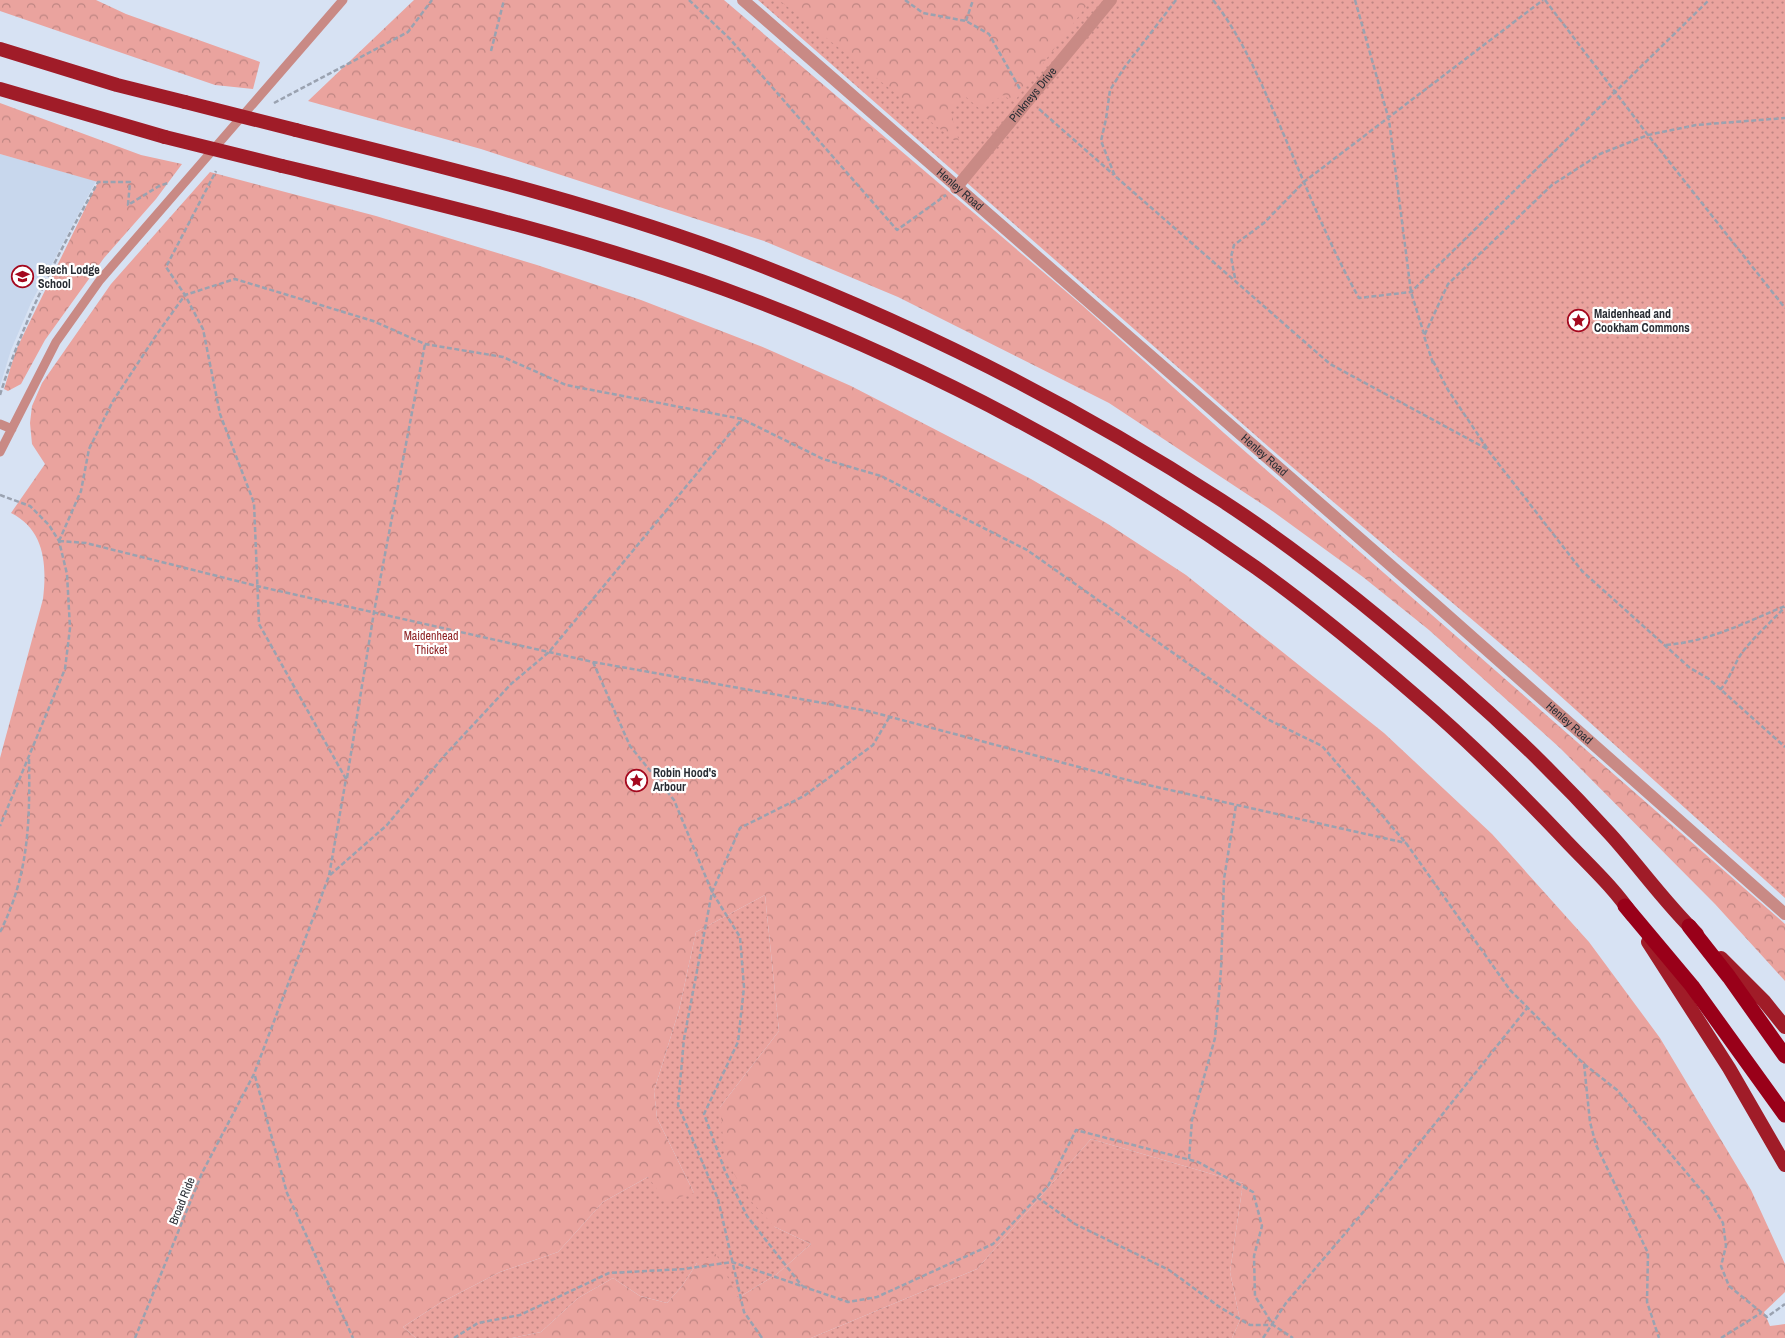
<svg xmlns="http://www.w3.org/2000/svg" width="1785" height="1338" font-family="'Archivo Narrow',sans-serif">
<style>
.built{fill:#c8d7ed}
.grass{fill:url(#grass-dots)}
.forest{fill:url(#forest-crowns)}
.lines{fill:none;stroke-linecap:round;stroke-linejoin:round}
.path{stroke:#9aa2b0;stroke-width:2.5;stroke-dasharray:5 2.5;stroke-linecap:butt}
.service{stroke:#c98a85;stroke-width:9}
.tertiary{stroke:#c98a85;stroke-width:12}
.trunk{stroke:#a01c28;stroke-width:14}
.motorway{stroke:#990019;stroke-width:15}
.trunk-bridge{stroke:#a01c28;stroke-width:14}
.labels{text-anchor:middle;stroke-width:4.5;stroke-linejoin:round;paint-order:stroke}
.street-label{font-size:12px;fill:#292d34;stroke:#fff}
.poi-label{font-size:12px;font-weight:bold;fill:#292d34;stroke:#fff;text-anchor:start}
.park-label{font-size:12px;fill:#8f2225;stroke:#fff}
</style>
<defs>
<pattern id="grass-dots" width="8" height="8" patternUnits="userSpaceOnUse" patternTransform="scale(1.25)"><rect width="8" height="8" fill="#eaa39e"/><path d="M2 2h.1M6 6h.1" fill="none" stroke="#be8582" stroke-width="1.8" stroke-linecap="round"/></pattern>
<pattern id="forest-crowns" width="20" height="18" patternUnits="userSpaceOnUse" patternTransform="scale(1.25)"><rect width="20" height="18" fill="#eaa39e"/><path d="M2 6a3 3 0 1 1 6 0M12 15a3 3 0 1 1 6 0" fill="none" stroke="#be8582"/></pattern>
</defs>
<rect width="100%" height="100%" fill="#d7e2f3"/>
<!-- built -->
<path class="built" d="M 0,154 L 96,181 L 31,303 L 11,350 L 0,386 Z"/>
<!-- grass -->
<path class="grass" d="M 758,0 L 1785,0 L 1785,898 L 1527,666 L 1278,455 Z
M 765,895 L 779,1031 L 720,1107 L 775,1227 L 811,1244 L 777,1274 L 738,1298 L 697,1263 L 682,1286 L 667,1303 L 640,1296 L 613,1278 L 578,1298 L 541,1332 L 512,1338 L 416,1338 L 403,1327 L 440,1303 L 500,1272 L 558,1252 L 603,1202 L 648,1177 L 694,1193 L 657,1118 L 654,1091 L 679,1010 L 696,932 Z
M 1091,1139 L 1243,1183 L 1230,1272 L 1240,1320 L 1232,1338 L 811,1338 L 977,1269 Z"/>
<!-- forest -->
<path class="forest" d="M 0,0 L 96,0 L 126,14 L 260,62 L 253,89 L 215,85 L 0,11 Z
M 414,0 L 724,0 L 1083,306 L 1224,433 L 1785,924 L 1785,981 L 1715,904 L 1560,748 L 1429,630 L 1363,577 L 1271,510 L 1109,403 L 898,297 L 764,241 L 481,149 L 308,101 Z
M 779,0 L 1091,0 L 1014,102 L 1003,95 L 981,110 L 965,96 L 951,112 L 960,145 Z
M 0,103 L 141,155 L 182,164 L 156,199 L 104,258 L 45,340 L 21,384 L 8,391 L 4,389 L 16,350 L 98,182 L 0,154 Z
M 210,172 L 376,216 L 537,265 L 641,300 L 765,348 L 851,386 L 1031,479 L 1108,524 L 1186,575 L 1384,733 L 1492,834 L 1589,942 L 1660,1038 L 1751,1190 L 1785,1264 L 1785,1292 L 1764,1312 L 1770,1326 L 1785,1324 L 1785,1338 L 1232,1338 L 1240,1320 L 1230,1272 L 1243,1183 L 1091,1139 L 977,1269 L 811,1338 L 512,1338 L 541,1332 L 578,1298 L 613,1278 L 640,1296 L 667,1303 L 682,1286 L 697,1263 L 716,1254 L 738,1298 L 777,1274 L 811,1244 L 775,1227 L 750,1200 L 725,1159 L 720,1107 L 779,1031 L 765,895 L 696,932 L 679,1010 L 654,1091 L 657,1118 L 694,1193 L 666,1201 L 648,1177 L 603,1202 L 558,1252 L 500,1272 L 440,1303 L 403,1327 L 416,1338 L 0,1338 L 0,758 L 43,599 C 47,565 45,530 11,513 L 45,464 L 32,444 L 30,423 L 32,406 L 42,383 L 111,284 Z"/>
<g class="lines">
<!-- path -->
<path class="path" d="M 689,0 L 730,39 L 897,230 L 946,195
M 905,0 L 923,13 L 966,21 L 989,34 L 1020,89
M 1176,0 L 1124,68 L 1110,90 L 1106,119 L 1101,141 L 1115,176 L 1330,364 L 1487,449 L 1582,571 L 1690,668 L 1709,679 L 1785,747
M 1213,0 C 1238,32 1254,67 1270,103 C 1299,168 1324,236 1359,298 L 1411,292 L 1709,0
M 1355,0 L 1389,120 L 1411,292 L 1424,334
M 1545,0 L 1648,135 L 1785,308
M 966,21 L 973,0
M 491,51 L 504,0
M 274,103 L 408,32 L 432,0
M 1039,109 L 1114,175
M 1235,278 L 1231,257 L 1234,245 L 1264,223 L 1305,181 L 1543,0
M 1433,361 L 1448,390 L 1487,448
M 1433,363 L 1424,336 L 1448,284 L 1552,185 L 1600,154 L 1648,135 L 1696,125 L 1785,118
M 0,395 C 23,320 60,250 98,182 L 130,182 L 128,205 L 159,186 L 168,183
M 0,495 L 30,506 L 49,525 L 59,541 L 67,574 L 70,628 L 65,669 L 0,826
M 59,541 L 81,491 L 89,449 L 113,401 L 157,334 L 185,295 L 235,279 L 373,321 L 425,344 L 503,357 L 566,385 L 742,419 L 823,459 L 881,476 L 1027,550 L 1267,719 L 1322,746 L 1406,843 L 1510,990 L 1584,1064 L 1617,1090 L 1707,1197 L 1723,1223 L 1726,1246 L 1721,1266 L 1729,1286 L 1767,1317 L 1785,1304
M 59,541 L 86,543 L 257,586 L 593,662 L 868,711 L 1139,783 L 1406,843
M 1666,645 C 1707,642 1747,622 1785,606
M 593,662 L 630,746 L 674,800 L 712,892 L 740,937 L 744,987 L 738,1042 L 704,1114 L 725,1171 L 747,1216 L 802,1286
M 1720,690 C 1731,677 1734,663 1744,650 C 1756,635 1772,621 1785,607
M 347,778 L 374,612 L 425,344
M 330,875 L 387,825 L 444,756 L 511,684 L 549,652 L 742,419
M 0,932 C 29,875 30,821 29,759
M 1584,1064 L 1590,1122 L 1596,1145 L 1648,1253 L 1647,1302 L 1659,1338
M 255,1076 L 287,1193 L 353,1338
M 1189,1159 L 1192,1120 L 1215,1038 L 1221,970 L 1224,879 L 1236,805
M 1037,1197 L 1075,1224 L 1169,1270 L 1221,1308 L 1250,1325 L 1273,1325
M 135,1338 L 202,1173 L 254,1074 L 329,876 L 346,779 L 259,624 L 254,503 L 220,414 L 203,329 L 185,295 L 166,267 L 216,171
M 454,1338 L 478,1323 L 520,1315 L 609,1273 L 684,1269 L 732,1262 L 848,1302 L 877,1297 L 993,1244 L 1048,1186 L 1076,1130 L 1198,1162 L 1253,1192 L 1262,1226 L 1254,1256 L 1255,1296 L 1273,1325 L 1293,1338
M 762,1338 L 744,1312 L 718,1199 L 678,1105 L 684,1039 L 712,892 L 740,828 L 804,796 L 873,745 L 890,716
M 1263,1338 L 1286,1303 L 1382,1190 L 1528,1007
M 1721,1338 L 1761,1313"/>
<!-- service -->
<path class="service" d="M 0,424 L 12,429
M 0,452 L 56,342 L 100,280 L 343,0"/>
<!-- tertiary -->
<g class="tertiary">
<path id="s1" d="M 743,0 L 1436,605 L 1785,914"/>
<path id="s2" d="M 956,188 L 1111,0"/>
</g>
<!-- trunk -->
<path class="trunk" d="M 0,49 L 117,85 L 185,102
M 0,89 L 165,137
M 296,130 C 448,168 602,205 749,261 C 913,324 1073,404 1221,500 C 1304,554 1382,618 1456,683 C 1510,730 1562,781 1610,834 C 1639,866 1665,903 1697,934
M 282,166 C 431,202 580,237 724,289 C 912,358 1092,452 1255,567 C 1311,607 1364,651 1416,696 C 1470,742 1520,792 1569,844 C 1590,866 1615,889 1632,915
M 1648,942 L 1729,1068 L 1785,1165
M 1721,958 L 1764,1001 L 1785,1027"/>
<!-- motorway -->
<path class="motorway" d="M 1625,906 L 1692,986 L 1785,1115
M 1689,926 L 1729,977 L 1785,1056"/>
<!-- trunk-bridge -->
<path class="trunk-bridge" d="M 185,102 L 296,130
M 165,137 L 282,166"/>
</g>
<!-- icons -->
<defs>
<symbol id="school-ring" viewBox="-11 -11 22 22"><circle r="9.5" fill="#fff" stroke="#a4081e" stroke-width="1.5"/><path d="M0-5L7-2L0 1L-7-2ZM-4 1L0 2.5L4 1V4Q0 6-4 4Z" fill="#a4081e"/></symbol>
<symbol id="sight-ring" viewBox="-11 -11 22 22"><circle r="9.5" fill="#fff" stroke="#a4081e" stroke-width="1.5"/><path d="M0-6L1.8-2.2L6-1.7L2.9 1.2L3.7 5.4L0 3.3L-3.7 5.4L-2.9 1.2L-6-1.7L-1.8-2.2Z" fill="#a4081e"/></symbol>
</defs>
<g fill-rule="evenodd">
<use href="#school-ring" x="10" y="264" width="25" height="25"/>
<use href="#sight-ring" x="1566" y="308" width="25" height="25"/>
<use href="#sight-ring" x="624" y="768" width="25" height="25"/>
</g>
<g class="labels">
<!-- street labels -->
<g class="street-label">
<text dy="4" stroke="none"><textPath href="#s2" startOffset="121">Pinkneys Drive</textPath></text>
<text dy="4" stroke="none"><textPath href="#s1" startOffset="288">Henley Road</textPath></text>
<text dy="4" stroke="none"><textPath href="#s1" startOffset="692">Henley Road</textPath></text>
<text dy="4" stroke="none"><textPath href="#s1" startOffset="1098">Henley Road</textPath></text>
<text transform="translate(182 1201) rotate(-68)" y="4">Broad Ride</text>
</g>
<!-- poi labels -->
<g class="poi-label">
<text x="38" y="274">Beech Lodge<tspan x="38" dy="14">School</tspan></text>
<text x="1594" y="318">Maidenhead and<tspan x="1594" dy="14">Cookham Commons</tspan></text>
<text x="653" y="777">Robin Hood's<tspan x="653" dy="14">Arbour</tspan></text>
</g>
<!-- park labels -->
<g class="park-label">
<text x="431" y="640">Maidenhead<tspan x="431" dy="14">Thicket</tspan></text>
</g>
</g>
</svg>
